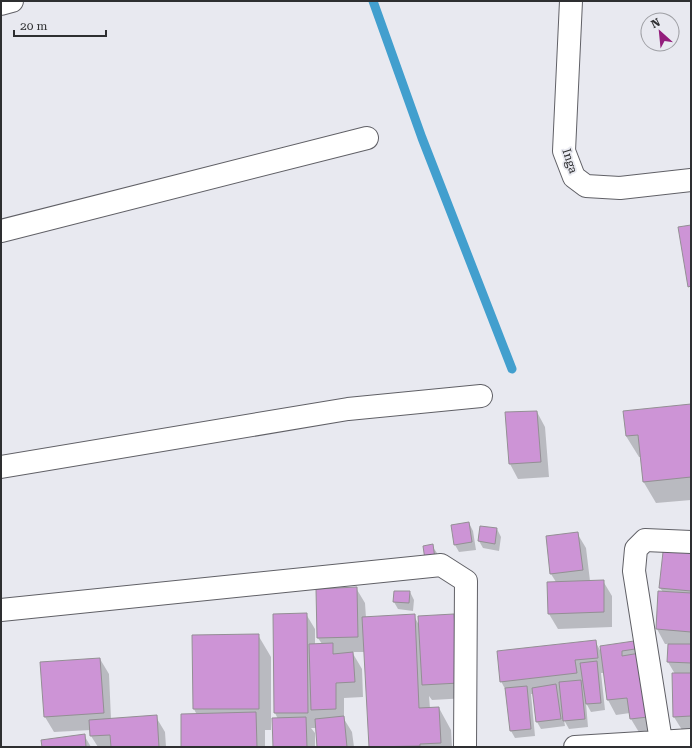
<svg xmlns="http://www.w3.org/2000/svg" width="692" height="748" font-family="'Roboto Serif',serif">
<style>
.shadow{fill:#0003}
.lines{fill:none;stroke-linecap:round;stroke-linejoin:round}
.stream{stroke:#429fce;stroke-width:9}
.building{fill:#cd94d6;stroke:#938f94}
.minor-casing{stroke:#606066;stroke-width:24}
.minor{stroke:#fff;stroke-width:22}
.labels{text-anchor:middle;stroke-width:3.5;stroke-linejoin:round;paint-order:stroke}
.street-label{font-size:12px;fill:#2e2f31;stroke:#e8e9f0}
</style>
<rect width="100%" height="100%" fill="#e8e9f0"/>
<!-- shadow -->
<path class="shadow" d="M 691,405 L 691,500 L 656,503 L 643,481 L 641,457 L 639,457 L 626,436 Z
M 537,412 L 545,427 L 549,477 L 518,479 L 510,464 Z
M 469,523 L 473,531 L 476,550 L 459,552 L 455,545 Z
M 497,529 L 501,537 L 499,551 L 483,548 L 479,541 Z
M 577,533 L 586,548 L 590,581 L 603,581 L 612,596 L 612,627 L 558,629 L 549,614 L 556,582 L 551,574 Z
M 432,546 L 437,553 L 439,566 L 424,547 Z
M 691,547 L 691,738 L 687,738 L 674,717 L 675,674 L 668,662 L 669,644 L 665,644 L 657,629 L 663,592 L 660,588 Z
M 356,588 L 365,603 L 366,618 L 414,616 L 419,625 L 454,615 L 463,630 L 467,698 L 432,700 L 429,696 L 430,709 L 439,708 L 451,730 L 452,747 L 370,747 L 365,652 L 352,652 L 362,669 L 363,697 L 344,698 L 344,719 L 352,732 L 354,747 L 318,747 L 316,728 L 311,728 L 315,733 L 315,747 L 274,747 L 278,719 L 275,713 L 306,614 L 315,629 L 315,645 L 322,644 L 318,638 Z
M 410,592 L 414,600 L 413,611 L 398,609 L 394,602 Z
M 258,635 L 271,657 L 271,730 L 265,730 L 265,747 L 182,747 L 197,715 L 194,709 Z
M 595,641 L 601,652 L 633,642 L 642,657 L 656,732 L 640,734 L 631,719 L 630,713 L 616,715 L 608,700 L 604,673 L 601,673 L 605,710 L 591,712 L 586,703 L 588,727 L 569,729 L 564,720 L 565,726 L 541,729 L 537,722 L 534,694 L 531,694 L 535,736 L 515,738 L 511,731 L 506,691 L 501,681 Z
M 100,659 L 109,674 L 111,719 L 156,717 L 165,732 L 166,747 L 98,747 L 91,736 L 91,730 L 54,732 L 45,717 L 41,663 Z
M 84,735 L 91,747 L 43,747 Z"/>
<g class="lines">
<!-- stream -->
<path class="stream" d="M 373,1 L 422,138 L 512,369"/>
</g>
<!-- building -->
<path class="building" d="M 691,225 L 691,286 L 688,287 L 678,227 Z
M 691,404 L 691,477 L 643,482 L 638,435 L 626,436 L 623,411 Z
M 537,411 L 541,462 L 509,464 L 505,412 Z
M 469,522 L 472,542 L 454,545 L 451,525 Z
M 480,526 L 497,528 L 495,544 L 478,541 Z
M 578,532 L 583,570 L 550,574 L 546,536 Z
M 664,543 L 691,546 L 691,591 L 659,588 Z
M 433,544 L 435,559 L 425,560 L 423,546 Z
M 604,580 L 604,612 L 548,614 L 547,582 Z
M 357,587 L 358,637 L 317,638 L 316,589 Z
M 394,591 L 410,591 L 409,603 L 393,602 Z
M 658,591 L 691,593 L 691,632 L 656,629 Z
M 307,613 L 308,713 L 274,713 L 273,614 Z
M 415,614 L 419,708 L 439,707 L 441,743 L 420,744 L 420,746 L 369,747 L 362,617 Z
M 454,614 L 459,683 L 422,685 L 418,616 Z
M 259,634 L 259,709 L 193,709 L 192,635 Z
M 596,640 L 598,658 L 575,660 L 577,673 L 500,682 L 497,651 Z
M 634,641 L 635,649 L 622,651 L 622,656 L 640,653 L 648,717 L 630,719 L 627,698 L 607,700 L 600,646 Z
M 333,643 L 333,654 L 353,652 L 355,682 L 336,683 L 336,709 L 311,710 L 309,644 Z
M 668,644 L 691,644 L 691,663 L 667,662 Z
M 100,658 L 104,713 L 44,717 L 40,662 Z
M 597,661 L 601,703 L 586,704 L 580,663 Z
M 672,673 L 691,673 L 691,716 L 673,717 Z
M 581,680 L 585,719 L 563,721 L 559,682 Z
M 556,684 L 561,719 L 536,722 L 532,688 Z
M 527,686 L 531,729 L 510,731 L 505,688 Z
M 256,712 L 257,747 L 181,747 L 181,714 Z
M 157,715 L 159,747 L 111,747 L 110,735 L 90,736 L 89,720 Z
M 344,716 L 347,747 L 317,747 L 315,719 Z
M 306,717 L 307,747 L 273,747 L 272,718 Z
M 85,734 L 86,747 L 42,747 L 41,740 Z"/>
<g class="lines">
<defs>
<path id="minor" d="M 571,1 L 564,151 L 574,177 L 586,186 L 620,188 L 691,180
M 1,4 L 12,1
M 1,231 L 367,138
M 1,467 L 348,409 L 481,396
M 1,610 L 441,565 L 466,581 L 465,747
M 661,741 L 634,571 L 636,549 L 645,540 L 691,542
M 575,747 L 691,740"/>
</defs>
<!-- minor casing -->
<use href="#minor" class="minor-casing"/>
<!-- minor -->
<use href="#minor" class="minor"/>
</g>
<g class="labels">
<!-- street labels -->
<g class="street-label">
<text transform="translate(570 161) rotate(72)" y="4">Inga</text>
</g>
</g>
<!-- border -->
<rect width="692" height="748" fill="none" stroke="#2e2f31" stroke-width="4"/>
<!-- north arrow -->
<g transform="translate(660 32) rotate(333)"><circle r="19" fill="#e8e9f0" stroke="#9e9fa4"/>
<path d="M0-3L7 15L0 10L-7 15Z" fill="#931e7c"/>
<text y="-6" font-size="11" font-weight="bold" text-anchor="middle" fill="#2e2f31">N</text>
</g>
<!-- scale -->
<path d="M14 30v6h92v-6" fill="none" stroke="#2e2f31" stroke-width="2"/>
<text x="20" y="30" font-size="12" fill="#2e2f31" stroke="#e8e9f0" stroke-width="3" paint-order="stroke">20 m</text>
</svg>
